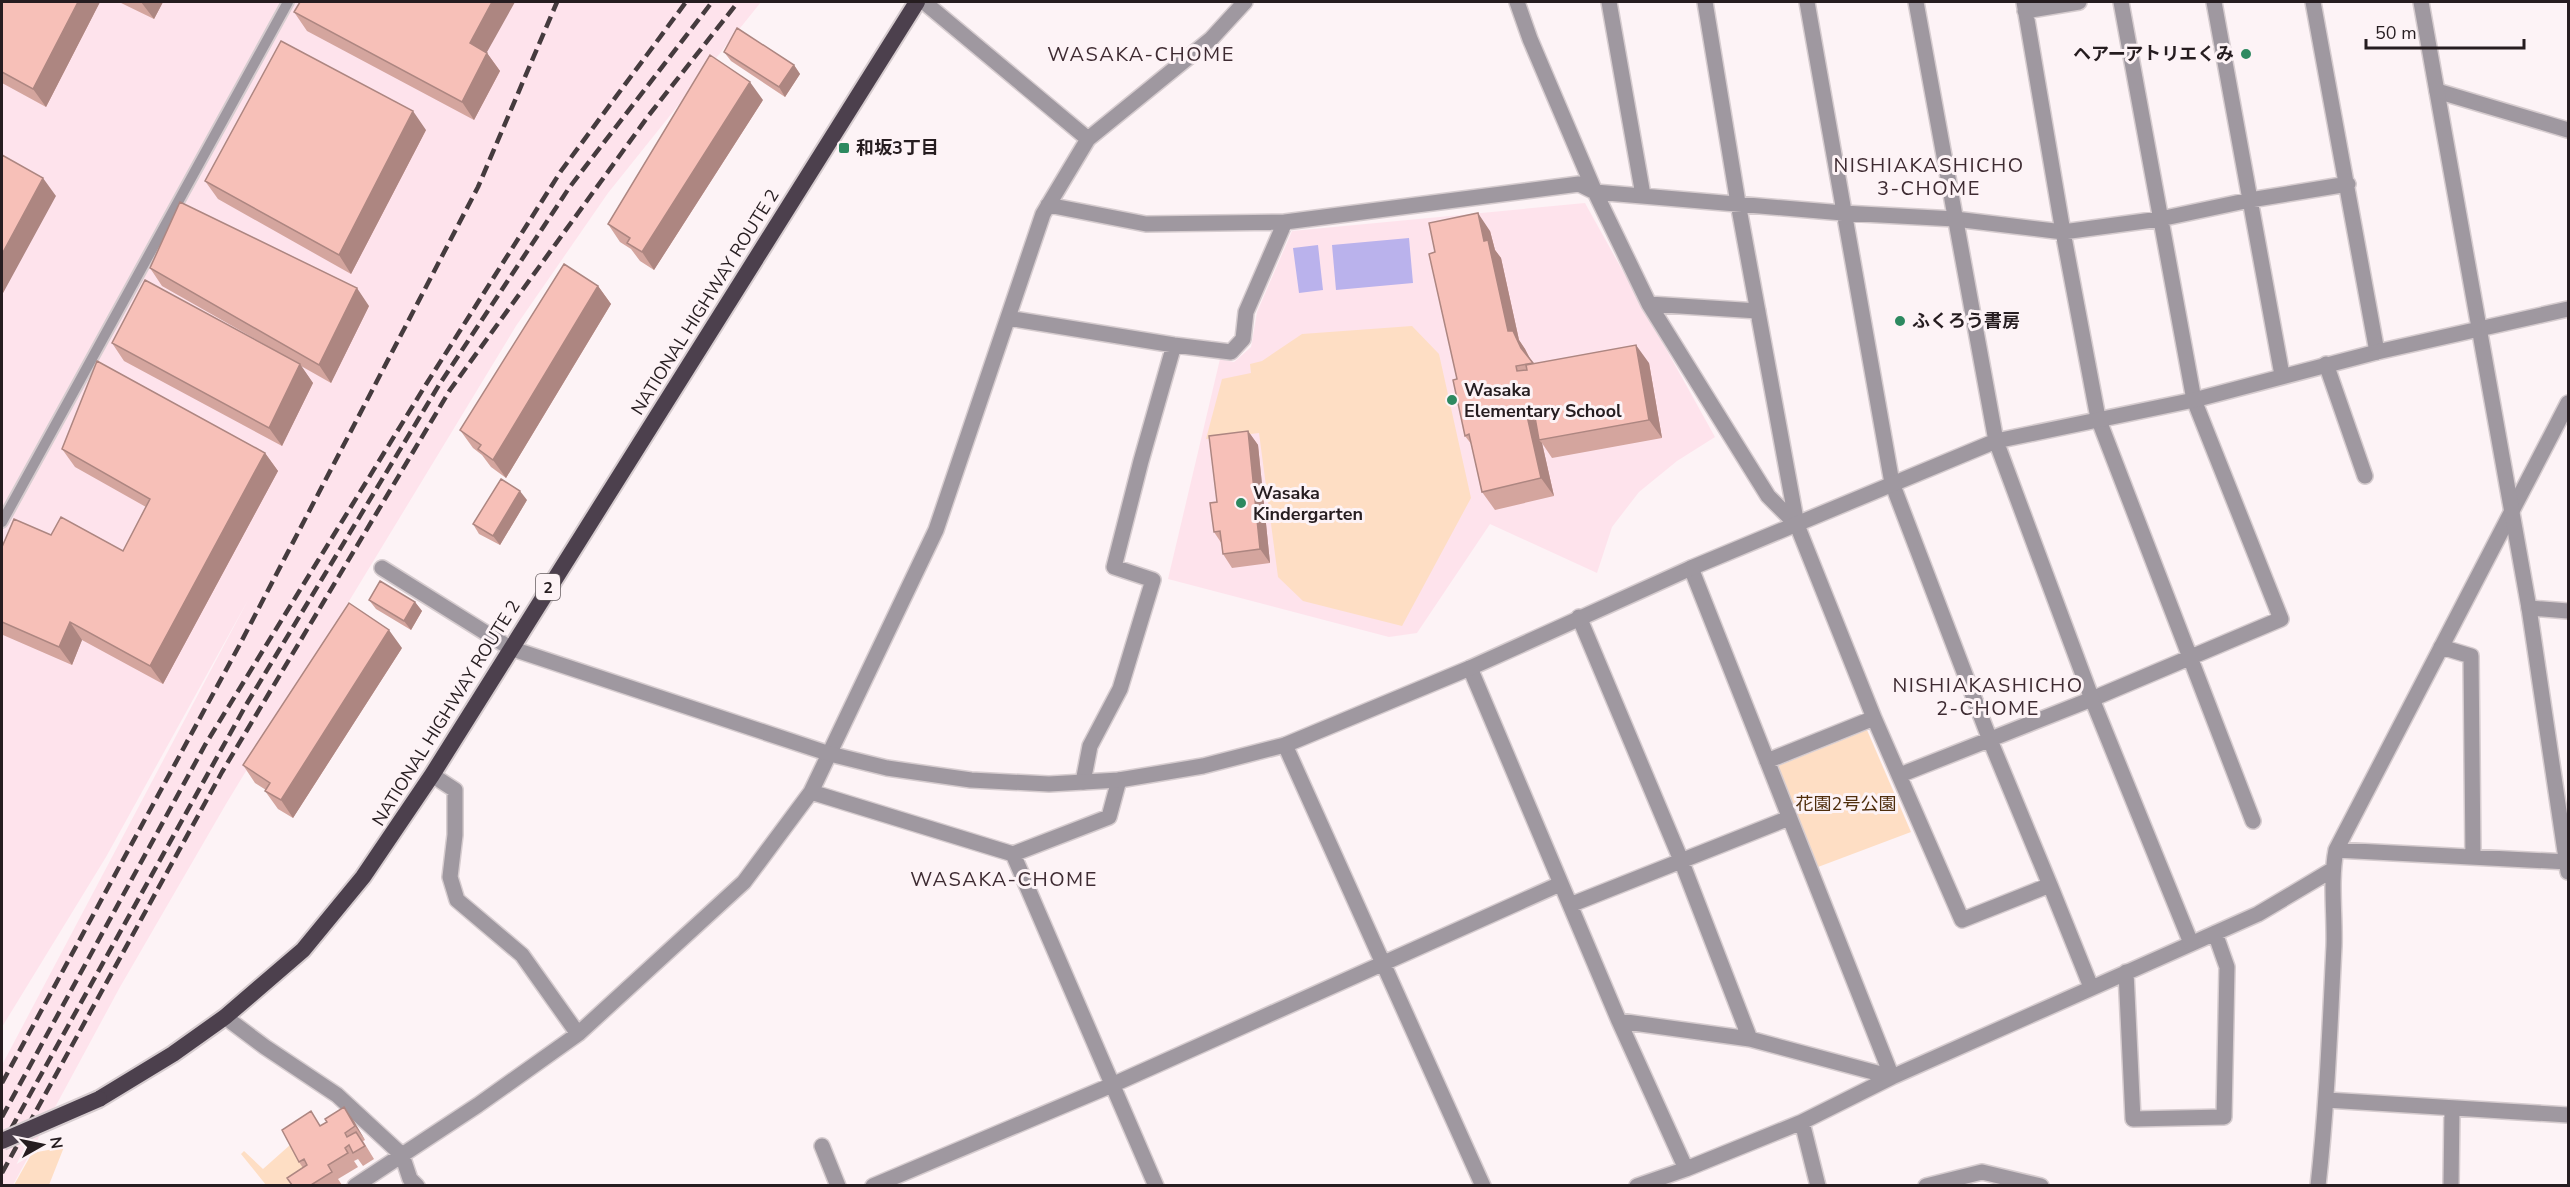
<svg xmlns="http://www.w3.org/2000/svg" width="2570" height="1187" font-family="'Nunito Sans','Noto Sans JP',sans-serif">
<style>
.built{fill:#fee3ec}
.green{fill:#fedec4}
.water{fill:#bab2ec}
.lines{fill:none;stroke-linecap:round;stroke-linejoin:round}
.service-casing{stroke:#d6cccf;stroke-width:14}
.minor-casing{stroke:#d6cccf;stroke-width:18}
.tertiary-casing{stroke:#d6cccf;stroke-width:18}
.trunk-casing{stroke:#d6cccf;stroke-width:20}
.service{stroke:#9f98a0;stroke-width:10}
.minor{stroke:#9f98a0;stroke-width:15}
.tertiary{stroke:#9f98a0;stroke-width:15}
.trunk{stroke:#4c404d;stroke-width:16}
.rail{stroke:#453b3e;stroke-width:4.5;stroke-dasharray:12 6;stroke-linecap:butt}
.trunk-bridge-casing{stroke:#d6cccf;stroke-width:20;stroke-linecap:butt}
.trunk-bridge{stroke:#4c404d;stroke-width:16}
.wall{fill:#d4a59e}
.shaded-wall{fill:#ad8681}
.building{fill:#f7c0b8;stroke:#ad8681;stroke-width:1.5}
.poi-dot{fill:#2d8960;stroke:#fdf3f6;stroke-width:2}
.labels{text-anchor:middle;stroke-width:6;stroke-linejoin:round;paint-order:stroke}
.shield{fill:#fdf3f6;stroke:#665d60;stroke-width:1.5}
.shield-label{font-size:16px;font-weight:bold;fill:#261d20}
.poi-label{font-size:18px;font-weight:bold;fill:#261d20;stroke:#fdf3f6;text-anchor:start}
.street-label{font-size:18px;fill:#261d20;stroke:#fdf3f6}
.park-label{font-size:18px;fill:#4f2e0d;stroke:#fdf3f6}
.neighbourhood-label{font-size:20px;letter-spacing:1.5px;fill:#3e2b32;stroke:#fdf3f6}
</style>
<rect width="100%" height="100%" fill="#fdf3f6"/>
<!-- built -->
<path class="built" d="M 2,2 L 761,2 L 608,193 L 516,326 L 226,804 L 120,987 L 13,1185 L 2,1185 L 2,1065 L 248,600 L 106,857 L 2,1027 Z
M 1585,203 L 1715,437 L 1677,461 L 1639,492 L 1612,527 L 1597,573 L 1490,524 L 1417,633 L 1389,637 L 1168,579 L 1220,359 L 1234,362 L 1251,347 L 1257,312 L 1292,231 Z"/>
<!-- green -->
<path class="green" d="M 1412,326 L 1439,354 L 1471,498 L 1402,626 L 1303,601 L 1278,577 L 1259,433 L 1206,439 L 1222,379 L 1251,373 L 1250,364 L 1262,361 L 1302,334 Z
M 1867,730 L 1911,832 L 1818,867 L 1778,766 Z
M 290,1145 L 311,1181 L 305,1185 L 266,1185 L 241,1154 L 244,1151 L 263,1169 Z
M 64,1147 L 49,1185 L 14,1185 L 32,1153 Z"/>
<!-- water -->
<path class="water" d="M 1409,238 L 1413,283 L 1336,290 L 1332,245 Z
M 1318,245 L 1323,290 L 1299,293 L 1293,248 Z"/>
<g class="lines">
<defs>
<path id="service" d="M 2,522 L 288,2"/>
<path id="minor" d="M 924,2 L 1088,139
M 1517,2 L 1530,39 L 1595,192 L 1649,304 L 1768,496 L 1797,525
M 1609,2 L 1643,195
M 1705,2 L 1738,203 L 1797,525 L 1874,718 L 1962,920 L 2050,885 L 2091,987
M 1807,2 L 1892,483 L 1990,740 L 2050,885
M 2024,2 L 2063,232 L 2098,418 L 2253,821
M 2214,2 L 2282,375
M 2313,2 L 2377,352
M 2025,11 L 2079,2
M 2437,91 L 2568,130
M 1048,205 L 1146,224 L 1285,222
M 1649,304 L 1758,311
M 1008,318 L 1174,345 L 1231,352 L 1243,339 L 1246,312 L 1285,222 L 1579,184 L 1595,192 L 1843,213 L 1955,219 L 2063,232 L 2160,219 L 2250,200 L 2348,184
M 2326,364 L 2365,476
M 382,568 L 510,648
M 1691,568 L 1892,1077
M 2529,608 L 2568,611
M 1579,617 L 1681,860 L 1750,1039
M 2441,647 L 2471,656 L 2473,857
M 1470,668 L 1619,1021 L 1686,1169
M 1285,745 L 1483,1186
M 1767,761 L 1874,718
M 432,775 L 455,790 L 455,835 L 450,877 L 457,900 L 522,955 L 578,1034
M 1900,775 L 2092,699 L 2281,619 L 2194,400 L 2121,2
M 1119,780 L 1109,817 L 1013,854 L 1156,1186
M 1083,782 L 1090,746 L 1120,689 L 1153,580 L 1114,567 L 1141,461 L 1174,345
M 811,792 L 1013,854
M 2336,850 L 2568,862
M 1570,905 L 1789,818
M 2126,972 L 2133,1119 L 2224,1117 L 2227,967 L 2215,933
M 225,1017 L 265,1047 L 337,1095 L 402,1155 L 410,1179 L 417,1186
M 1619,1021 L 1750,1039 L 1892,1077
M 2327,1100 L 2568,1115
M 1802,1122 L 1818,1186
M 822,1146 L 838,1186
M 355,1186 L 478,1105 L 578,1034 L 744,882 L 811,792 L 936,530 L 1043,214 L 1088,139 L 1211,39 L 1245,2
M 873,1186 L 1112,1085 L 1560,884
M 1637,1186 L 1686,1169 L 1802,1122 L 1892,1077 L 2258,914 L 2332,870
M 1926,1186 L 1982,1172 L 2041,1186
M 2318,1186 C 2327,1106 2330,1026 2334,946 C 2335,914 2330,882 2336,850 L 2568,403
M 2451,1186 L 2452,1108"/>
<path id="tertiary" d="M 1916,2 L 1996,441 L 2092,699 L 2191,943
M 2421,2 L 2529,608 L 2568,872
M 510,648 L 830,754 L 887,768 L 971,780 L 1049,784 L 1119,780 L 1203,766 L 1285,745 L 1470,668 L 1691,568 L 1996,441 L 2194,400 L 2377,352 L 2568,309"/>
<path id="trunk" d="M 99,1099 L 173,1054 L 225,1017 L 303,950 L 363,877 L 432,775 L 917,2"/>
</defs>
<!-- service casing -->
<use href="#service" class="service-casing"/>
<!-- minor casing -->
<use href="#minor" class="minor-casing"/>
<!-- tertiary casing -->
<use href="#tertiary" class="tertiary-casing"/>
<!-- trunk casing -->
<use href="#trunk" class="trunk-casing"/>
<!-- service -->
<use href="#service" class="service"/>
<!-- minor -->
<use href="#minor" class="minor"/>
<!-- tertiary -->
<use href="#tertiary" class="tertiary"/>
<!-- trunk -->
<use href="#trunk" class="trunk"/>
<!-- rail -->
<path class="rail" d="M 2,1083 L 239,646 L 478,187 L 557,2
M 2,1117 L 205,745 L 425,386 L 561,171 L 686,2
M 2,1145 L 246,705 L 439,385 L 569,188 L 712,2
M 2,1173 L 222,772 L 450,390 L 649,115 L 738,2"/>
<defs>
<path id="trunk-bridge" d="M 2,1141 L 99,1099"/>
</defs>
<!-- trunk-bridge casing -->
<use href="#trunk-bridge" class="trunk-bridge-casing"/>
<!-- trunk-bridge -->
<use href="#trunk-bridge" class="trunk-bridge"/>
</g>
<!-- wall -->
<path class="wall" d="M 2,2 L 100,2 L 46,107 L 2,83 Z
M 119,2 L 163,2 L 154,19 Z
M 294,12 L 487,53 L 500,71 L 474,120 L 307,31 Z
M 724,52 L 794,65 L 800,74 L 785,97 L 731,61 Z
M 763,100 L 654,270 L 640,261 L 631,249 L 620,242 L 608,224 Z
M 426,130 L 351,274 L 218,199 L 205,181 Z
M 1490,231 L 1495,250 L 1501,258 L 1519,340 L 1525,349 L 1533,364 L 1649,363 L 1662,438 L 1552,458 L 1542,443 L 1554,496 L 1495,510 L 1482,492 L 1472,445 L 1465,436 L 1457,379 L 1435,252 Z
M 150,268 L 369,306 L 331,383 L 301,366 L 313,383 L 282,446 L 124,361 L 112,343 L 269,347 L 162,286 Z
M 598,286 L 611,304 L 506,478 L 491,467 L 482,455 L 473,448 L 460,430 Z
M 1248,431 L 1258,445 L 1270,563 L 1232,568 L 1223,554 L 1222,544 L 1214,532 L 1217,502 Z
M 62,449 L 265,453 L 278,471 L 163,684 L 82,640 L 72,665 L 3,635 L 2,638 L 2,547 L 51,535 L 123,551 L 146,507 L 75,467 Z
M 527,500 L 500,545 L 479,534 L 473,524 Z
M 369,600 L 415,602 L 422,611 L 411,630 L 376,609 Z
M 402,648 L 293,818 L 278,809 L 265,791 L 266,790 L 255,783 L 243,765 Z
M 344,1107 L 365,1140 L 363,1141 L 374,1159 L 363,1166 L 358,1159 L 354,1161 L 358,1167 L 338,1179 L 342,1185 L 292,1185 L 303,1168 L 299,1162 L 321,1126 Z"/>
<!-- shaded-wall -->
<path class="shaded-wall" d="M 78,2 L 100,2 L 46,107 L 33,89 Z
M 141,2 L 163,2 L 154,19 Z
M 492,2 L 515,2 L 482,61 L 470,43 Z
M 487,53 L 500,71 L 474,120 L 462,102 Z
M 794,65 L 800,74 L 785,97 L 779,87 Z
M 750,82 L 763,100 L 654,270 L 642,252 Z
M 413,111 L 426,130 L 351,274 L 339,255 Z
M 43,178 L 56,196 L 2,295 L 2,254 Z
M 1478,213 L 1490,231 L 1495,250 L 1501,258 L 1519,340 L 1525,349 L 1532,363 L 1508,331 L 1484,241 Z
M 598,286 L 611,304 L 506,478 L 493,460 Z
M 357,288 L 369,306 L 331,383 L 319,365 Z
M 1636,345 L 1649,363 L 1662,438 L 1649,420 Z
M 300,364 L 313,383 L 282,446 L 269,428 Z
M 1525,407 L 1538,425 L 1539,440 L 1542,443 L 1554,496 L 1541,478 Z
M 1248,431 L 1258,445 L 1270,563 L 1260,549 Z
M 265,453 L 278,471 L 163,684 L 150,666 Z
M 520,491 L 527,500 L 500,545 L 493,536 Z
M 415,602 L 422,611 L 411,630 L 404,621 Z
M 70,622 L 82,640 L 72,665 L 59,647 Z
M 389,630 L 402,648 L 293,818 L 281,800 Z
M 344,1107 L 354,1121 L 365,1140 L 355,1126 Z"/>
<!-- building -->
<path class="building" d="M 2,2 L 78,2 L 33,89 L 2,72 Z
M 300,2 L 492,2 L 470,43 L 487,53 L 462,102 L 294,12 Z
M 737,28 L 794,65 L 779,87 L 724,52 Z
M 281,41 L 413,111 L 339,255 L 205,181 Z
M 710,55 L 750,82 L 642,252 L 627,243 L 630,238 L 608,224 Z
M 2,155 L 43,178 L 2,254 Z
M 180,202 L 357,288 L 319,365 L 150,268 Z
M 1478,213 L 1484,241 L 1488,240 L 1508,331 L 1513,331 L 1521,348 L 1533,363 L 1516,366 L 1517,371 L 1527,370 L 1526,365 L 1636,345 L 1649,420 L 1539,440 L 1533,406 L 1525,407 L 1541,478 L 1482,492 L 1469,434 L 1465,436 L 1453,380 L 1457,379 L 1429,254 L 1435,252 L 1429,223 Z
M 564,264 L 598,286 L 493,460 L 478,449 L 481,445 L 460,430 Z
M 145,280 L 300,364 L 269,428 L 112,343 Z
M 97,361 L 265,453 L 150,666 L 70,622 L 59,647 L 2,622 L 2,547 L 14,519 L 51,535 L 61,517 L 123,551 L 150,499 L 62,449 Z
M 1248,431 L 1260,549 L 1223,554 L 1220,531 L 1214,532 L 1210,503 L 1217,502 L 1209,436 Z
M 501,479 L 520,491 L 493,536 L 473,524 Z
M 380,581 L 415,602 L 404,621 L 369,600 Z
M 349,603 L 389,630 L 281,800 L 265,791 L 270,783 L 243,765 Z
M 344,1107 L 355,1126 L 345,1133 L 347,1137 L 356,1132 L 365,1146 L 353,1153 L 349,1145 L 345,1148 L 348,1153 L 328,1165 L 332,1172 L 311,1185 L 292,1185 L 287,1178 L 307,1165 L 304,1159 L 299,1162 L 282,1130 L 311,1111 L 320,1126 L 327,1122 L 325,1119 Z"/>
<!-- markers -->
<g class="poi-dot">
<circle cx="2246" cy="54" r="6"/>
<rect x="838" y="142" width="12" height="12" rx="3"/>
<circle cx="1900" cy="321" r="6"/>
<circle cx="1452" cy="400" r="6"/>
<circle cx="1241" cy="503" r="6"/>
</g>
<g class="labels">
<!-- shield labels -->
<rect class="shield" x="536" y="574" width="24" height="26" rx="4.5"/>
<g class="shield-label">
<text x="548" y="593">2</text>
</g>
<!-- poi labels -->
<g class="poi-label">
<text x="2234" y="60" text-anchor="end">ヘアーアトリエくみ</text>
<text x="856" y="154">和坂3丁目</text>
<text x="1912" y="327">ふくろう書房</text>
<text x="1464" y="396">Wasaka<tspan x="1464" dy="21">Elementary School</tspan></text>
<text x="1253" y="499">Wasaka<tspan x="1253" dy="21">Kindergarten</tspan></text>
</g>
<!-- street labels -->
<g class="street-label">
<text transform="translate(705 302) rotate(-58)" y="6">NATIONAL HIGHWAY ROUTE 2</text>
<text transform="translate(446 713) rotate(-58)" y="6">NATIONAL HIGHWAY ROUTE 2</text>
</g>
<!-- park labels -->
<g class="park-label">
<text x="1846" y="810">花園2号公園</text>
</g>
<!-- neighbourhood labels -->
<g class="neighbourhood-label">
<text x="1141" y="61">WASAKA-CHOME</text>
<text x="1929" y="172">NISHIAKASHICHO<tspan x="1929" dy="23">3-CHOME</tspan></text>
<text x="1988" y="692">NISHIAKASHICHO<tspan x="1988" dy="23">2-CHOME</tspan></text>
<text x="1004" y="886">WASAKA-CHOME</text>
</g>
</g>
<!-- border -->
<rect width="2570" height="1187" fill="none" stroke="#261d20" stroke-width="6"/>
<!-- north arrow -->
<g transform="translate(42 1145) rotate(81)" stroke="#fdf3f6" stroke-width="4.5" paint-order="stroke">
<path d="M0-4.5L10 22L0 15L-10 22Z" fill="#261d20"/>
<text y="-9" font-size="16" font-weight="bold" text-anchor="middle" fill="#261d20">N</text>
</g>
<!-- scale -->
<path d="M2366 39v9h158v-9" fill="none" stroke="#261d20" stroke-width="3"/>
<text x="2375" y="39" font-size="18" fill="#261d20" stroke="#fdf3f6" stroke-width="4.5" paint-order="stroke">50 m</text>
</svg>
